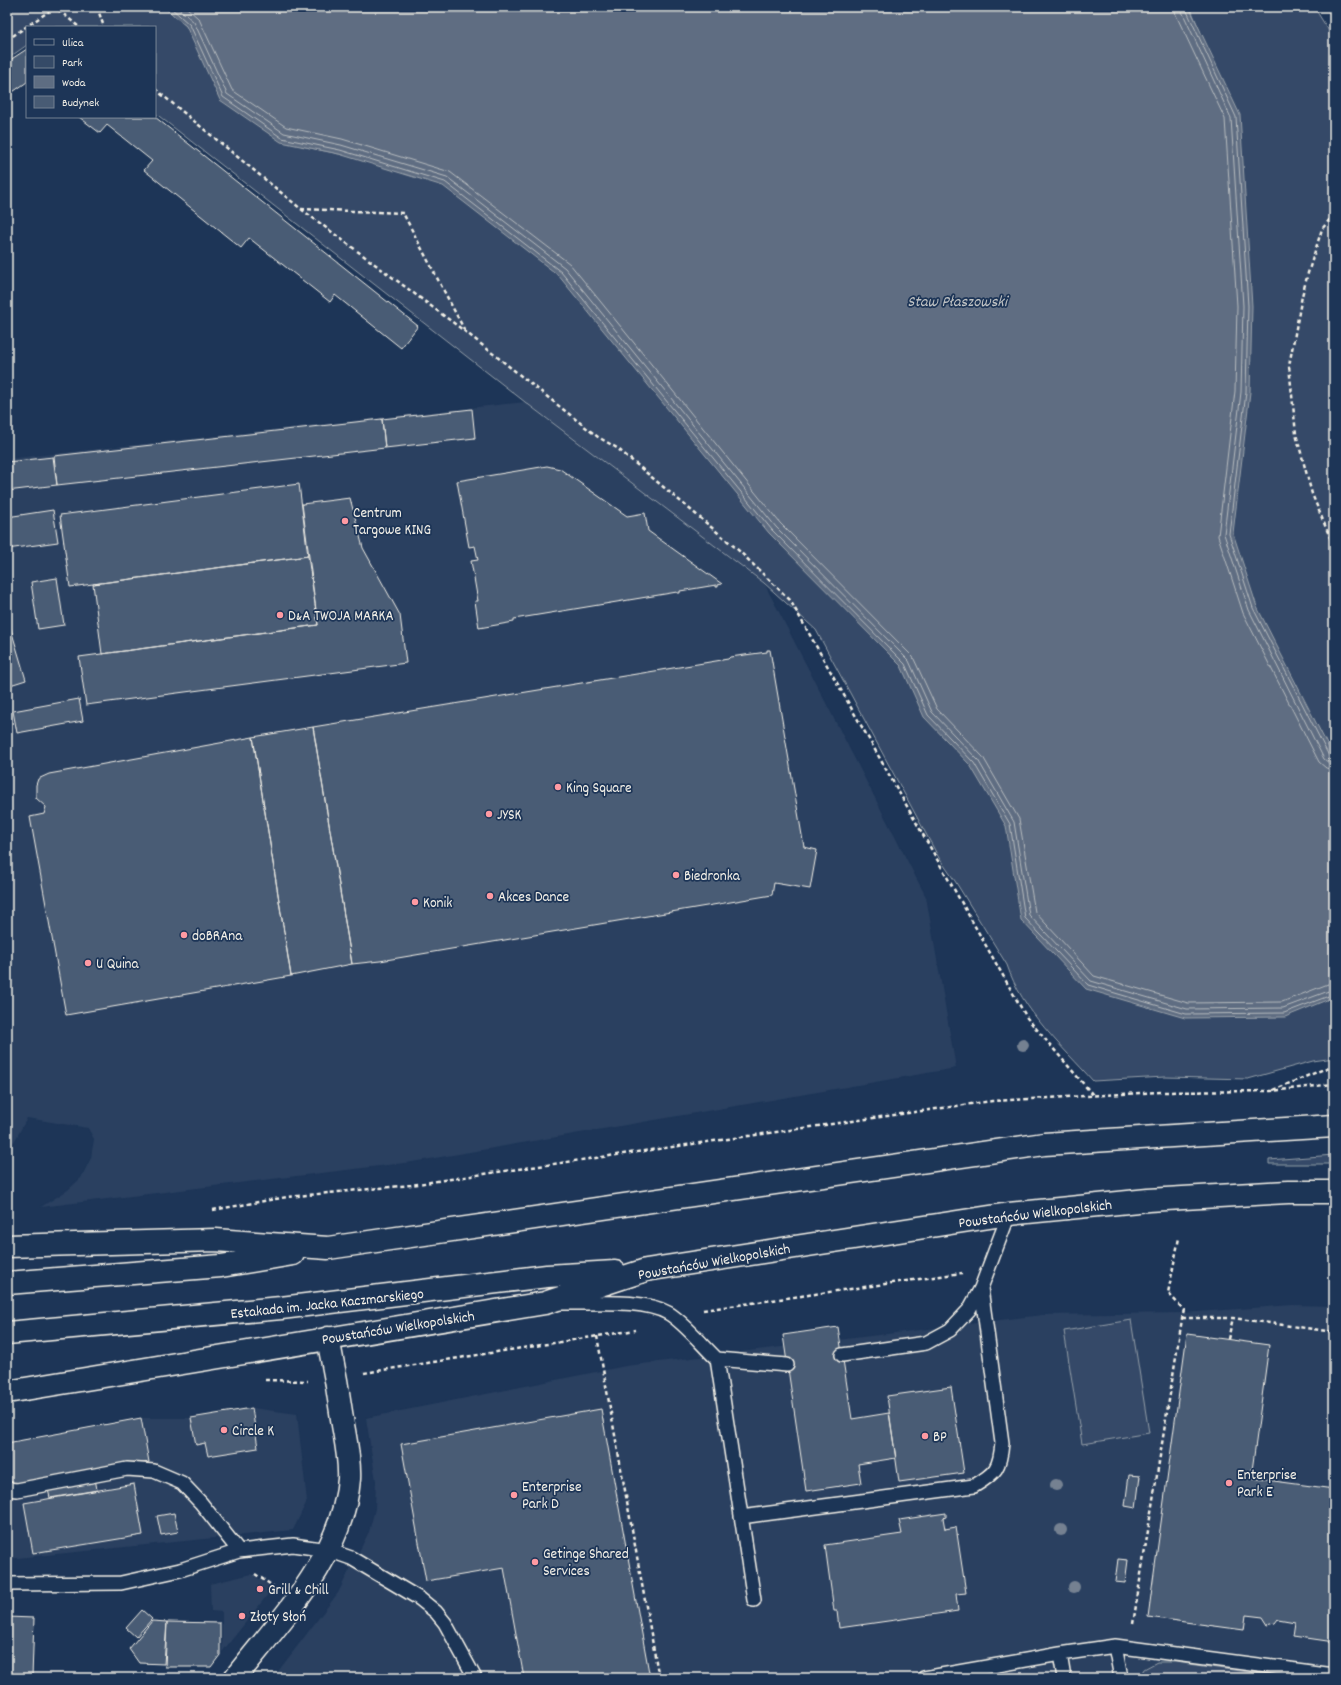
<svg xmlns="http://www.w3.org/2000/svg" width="1341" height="1685" font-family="Dekko,sans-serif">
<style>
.built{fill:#2a4060}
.green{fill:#354a67;stroke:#949ea8}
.water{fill:#5e6d82;stroke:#9aa2ab}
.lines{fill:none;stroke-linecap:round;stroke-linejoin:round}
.shore{stroke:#b8bcbf;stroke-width:1}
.building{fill:#485b74;stroke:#f4f1e8}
.lane-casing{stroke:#f4f1e8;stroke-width:16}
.street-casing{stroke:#f4f1e8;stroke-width:25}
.secondary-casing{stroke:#f4f1e8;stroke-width:25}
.path{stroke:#f4f1e8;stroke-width:2.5;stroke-dasharray:4 3;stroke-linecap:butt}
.lane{stroke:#1d3557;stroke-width:13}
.street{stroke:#1d3557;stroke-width:22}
.secondary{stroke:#1d3557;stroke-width:22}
.tree{fill:#748191}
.poi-dot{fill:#ff9aa2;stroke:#1d3557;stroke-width:1.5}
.labels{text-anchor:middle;stroke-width:3.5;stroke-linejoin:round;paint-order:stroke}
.poi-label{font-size:15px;fill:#f4f1e8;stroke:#1d3557;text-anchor:start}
.street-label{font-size:15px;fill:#f4f1e8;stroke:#1d3557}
.water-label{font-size:16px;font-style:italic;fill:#c0c3c4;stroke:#1d3557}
</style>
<rect width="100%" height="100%" fill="#1d3557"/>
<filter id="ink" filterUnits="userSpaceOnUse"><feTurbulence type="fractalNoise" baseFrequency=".025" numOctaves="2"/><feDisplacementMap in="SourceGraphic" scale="8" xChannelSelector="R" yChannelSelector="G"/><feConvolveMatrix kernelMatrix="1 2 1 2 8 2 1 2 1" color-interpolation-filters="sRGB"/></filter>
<g filter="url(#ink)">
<!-- built -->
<path class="built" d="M 525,402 L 764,583 L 926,897 L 956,1068 L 412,1162 L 41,1207 L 68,1190 L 81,1178 L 91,1158 L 94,1139 L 88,1128 L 27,1118 L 14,1142 L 7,1139 L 7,459 Z
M 1293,1305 L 1334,1306 L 1334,1678 L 273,1678 L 338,1593 L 369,1532 L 375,1509 L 376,1481 L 366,1418 L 626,1366 L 1042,1315 L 1183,1313 Z
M 252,1408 L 297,1414 L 307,1501 L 293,1530 L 7,1559 L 7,1443 L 141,1418 L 191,1418 Z
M 252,1574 L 273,1588 L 222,1652 L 222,1612 L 211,1611 L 210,1584 Z"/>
<!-- green -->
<path class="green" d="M 7,7 L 164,7 L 186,26 L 301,146 L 339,154 L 460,168 L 1334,970 L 1334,1058 L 1313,1061 L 1248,1079 L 1165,1077 L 1093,1081 C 1062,1046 1022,1011 1007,965 L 955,881 L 939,858 L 816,630 L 764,583 L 525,402 L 155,113 L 155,27 L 27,27 L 27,45 L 7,59 Z
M 1189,7 L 1200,31 L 1190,7 L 1314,7 L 1334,39 L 1334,847 L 1184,581 Z
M 1334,1155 L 1334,1164 L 1269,1164 L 1269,1160 Z
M 1131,1320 L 1149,1433 L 1082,1444 L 1064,1331 Z
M 1157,1662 L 1175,1662 L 1290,1678 L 1139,1678 L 1144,1669 Z"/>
<!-- water -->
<path class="water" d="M 164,7 L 1189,7 L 1240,115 L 1252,306 L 1250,392 L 1233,533 L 1257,607 L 1334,758 L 1334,997 L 1285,1017 L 1185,1018 L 1086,989 L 1021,920 L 1006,826 L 970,765 L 924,717 L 901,666 L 769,533 L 558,275 L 443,186 L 339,154 L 281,142 L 220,100 L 186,26 Z"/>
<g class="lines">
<!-- shore -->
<path class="shore" d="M 170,7 L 190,25 L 223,97 L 282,138 L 340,150 L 445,182 L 561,272 L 772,530 L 905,664 L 928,715 L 974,763 L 1010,824 L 1025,918 L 1088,985 L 1186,1014 L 1284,1013 L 1334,994
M 177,7 L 194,22 L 227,94 L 284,133 L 341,145 L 447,177 L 565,268 L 776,527 L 909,661 L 932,712 L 978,760 L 1014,822 L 1029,915 L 1091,981 L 1187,1009 L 1283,1008 L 1334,989
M 186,7 L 199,19 L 232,90 L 286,127 L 342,139 L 450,172 L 570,264 L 780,523 L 913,657 L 937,709 L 983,757 L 1019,819 L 1035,912 L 1094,976 L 1188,1003 L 1282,1002 L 1328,984 L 1334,983
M 1174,7 L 1176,15 L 1225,119 L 1237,306 L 1235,391 L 1218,536 L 1243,613 L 1319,762 L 1326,768 L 1334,770
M 1180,7 L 1231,118 L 1243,306 L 1241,392 L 1224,534 L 1249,610 L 1324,759 L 1329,763 L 1334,764
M 1185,7 L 1236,117 L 1248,306 L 1246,392 L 1229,534 L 1253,608 L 1329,756 L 1334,759"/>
</g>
<!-- building -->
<path class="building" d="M 27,49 L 27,82 L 7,96 L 7,62 Z
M 79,117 L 155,117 L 418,326 L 401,348 L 335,295 L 330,302 L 249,238 L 241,248 L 144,170 L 152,161 L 107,125 L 100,133 Z
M 472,409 L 475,438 L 385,448 L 382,419 Z
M 382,419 L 385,448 L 57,485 L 54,456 Z
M 53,457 L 57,485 L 7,491 L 7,462 Z
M 547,466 L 560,469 L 627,516 L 645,513 L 648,531 L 722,584 L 718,585 L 718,587 L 716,587 L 716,585 L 680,591 L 680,593 L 677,593 L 677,592 L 514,619 L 514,622 L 479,628 L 475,601 L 478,601 L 471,561 L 478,560 L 475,546 L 469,547 L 457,481 Z
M 299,484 L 308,556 L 70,587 L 60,515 Z
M 350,498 L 363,548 L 400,615 L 406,663 L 86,705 L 79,657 L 318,625 L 302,504 Z
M 53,510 L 58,542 L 7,549 L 7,517 Z
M 308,556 L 318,625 L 102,654 L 93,584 Z
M 57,578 L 64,625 L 38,629 L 31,582 Z
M 7,616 L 26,680 L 7,686 Z
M 767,650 L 770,650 L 804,847 L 817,850 L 810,889 L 774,883 L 772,895 L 380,961 L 352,964 L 313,727 L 728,659 L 730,657 L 767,652 Z
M 79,699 L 83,721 L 17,733 L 13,711 Z
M 313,727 L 352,964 L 291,976 L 253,737 Z
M 253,737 L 291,976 L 66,1015 L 30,817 L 44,814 L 46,807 L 36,798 L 36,785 L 38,779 L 49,774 Z
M 838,1327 L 852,1419 L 889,1413 L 896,1458 L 858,1464 L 861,1483 L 806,1491 L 783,1335 Z
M 1187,1334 L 1269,1345 L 1251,1478 L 1334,1489 L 1334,1642 L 1293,1636 L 1295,1622 L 1278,1619 L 1275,1623 L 1268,1625 L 1263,1617 L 1246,1615 L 1244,1630 L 1148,1617 Z
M 951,1387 L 964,1473 L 899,1482 L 887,1396 Z
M 252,1408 L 258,1448 L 208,1456 L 205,1443 L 196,1445 L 191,1418 Z
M 601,1409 L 650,1678 L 524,1678 L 504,1568 L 426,1581 L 401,1444 Z
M 141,1418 L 149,1462 L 94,1472 L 97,1490 L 50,1498 L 46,1481 L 7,1488 L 7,1443 Z
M 1129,1475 L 1140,1476 L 1136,1508 L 1125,1506 Z
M 134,1484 L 143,1535 L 33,1553 L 24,1503 Z
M 174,1513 L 178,1532 L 161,1535 L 157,1516 Z
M 946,1513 L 946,1517 L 943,1518 L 945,1529 L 956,1527 L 966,1593 L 956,1594 L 958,1611 L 839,1628 L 837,1611 L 834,1611 L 825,1545 L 902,1534 L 899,1520 Z
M 1118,1559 L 1128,1560 L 1125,1583 L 1115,1582 Z
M 142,1610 L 152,1619 L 136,1637 L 126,1628 Z
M 7,1617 L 34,1618 L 32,1677 L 7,1676 Z
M 152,1621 L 167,1622 L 164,1664 L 139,1663 L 129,1649 Z
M 167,1622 L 220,1623 L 220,1655 L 211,1667 L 165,1667 Z
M 424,1674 L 426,1678 L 417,1678 Z
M 7,1676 L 32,1677 L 32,1678 L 7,1678 Z"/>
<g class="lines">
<defs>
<path id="lane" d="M 562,1303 C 593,1304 641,1298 668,1313 C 683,1321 704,1347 717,1359 L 787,1365
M 842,1355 L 926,1343 L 950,1330 L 969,1310 L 981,1288 L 1009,1214
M 717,1359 L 754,1600
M 7,1489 L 17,1490 L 127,1469 L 154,1471 L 182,1483 L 201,1503 L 239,1551
M 741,1517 L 974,1486 C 996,1473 1000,1468 1002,1443 L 981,1288
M 7,1584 L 121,1583 L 180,1570 L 239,1551 L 293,1545 L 328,1550 L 351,1558 L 420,1599 L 436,1612 L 445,1623 L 475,1678
M 1115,1646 L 1121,1678
M 1060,1654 L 1064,1678
M 924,1678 L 1060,1654 L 1115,1646 L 1334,1675"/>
<path id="street" d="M 235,1678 C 281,1619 343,1556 349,1479 C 350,1460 346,1442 343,1425 C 339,1396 334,1367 328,1338"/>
<path id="secondary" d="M 7,1246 L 215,1240 L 328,1248 L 1044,1144 L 1334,1126
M 7,1283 L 221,1266 L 293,1254
M 7,1333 L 281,1308 L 547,1276 L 615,1272
M 7,1392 L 545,1303 L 646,1270 L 1009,1214 L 1148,1200 L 1288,1192 L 1334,1192"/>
</defs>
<!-- lane casing -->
<use href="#lane" class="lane-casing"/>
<!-- street casing -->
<use href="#street" class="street-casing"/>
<!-- secondary casing -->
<use href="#secondary" class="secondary-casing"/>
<!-- path -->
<path class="path" d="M 97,7 L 104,27
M 7,40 L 55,7 L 79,27
M 155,89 L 301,209 L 467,333 L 598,437 L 617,448 L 736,548 L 790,600 L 1027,1018 L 1093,1095
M 301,209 L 403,213 L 465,331
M 1334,214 L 1322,229 L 1308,273 L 1302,296 L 1289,366 L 1296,434 L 1312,494 L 1334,547
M 1273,1090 L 1334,1065
M 213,1210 L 287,1197 L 411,1185 L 484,1174 L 992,1101 L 1161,1092 L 1271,1091 L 1334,1084
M 703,1310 L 962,1273
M 1182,1318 L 1233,1318 L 1334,1332
M 597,1336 L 659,1678
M 1228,1339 L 1233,1318
M 364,1373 L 636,1330
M 265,1380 L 308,1381
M 255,1574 L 273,1586
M 1133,1624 L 1183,1313 L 1184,1310 L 1168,1293 L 1179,1238"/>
<!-- lane -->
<use href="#lane" class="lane"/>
<!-- street -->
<use href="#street" class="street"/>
<!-- secondary -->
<use href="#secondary" class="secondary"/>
</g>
<!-- trees -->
<g class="tree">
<circle cx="1023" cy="1045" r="6"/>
<circle cx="1056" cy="1485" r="6"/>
<circle cx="1061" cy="1530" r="6"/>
<circle cx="1074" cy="1587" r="6"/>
</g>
</g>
<!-- markers -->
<g class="poi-dot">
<circle cx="345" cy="521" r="4"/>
<circle cx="280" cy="615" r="4"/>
<circle cx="558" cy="787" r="4"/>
<circle cx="489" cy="814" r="4"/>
<circle cx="676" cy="875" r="4"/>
<circle cx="490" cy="896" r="4"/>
<circle cx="415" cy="902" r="4"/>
<circle cx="184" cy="935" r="4"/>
<circle cx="88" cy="963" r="4"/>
<circle cx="224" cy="1430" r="4"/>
<circle cx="925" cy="1436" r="4"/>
<circle cx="1229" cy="1483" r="4"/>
<circle cx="514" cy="1495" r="4"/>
<circle cx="535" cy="1562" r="4"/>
<circle cx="260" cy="1589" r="4"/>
<circle cx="242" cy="1616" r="4"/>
</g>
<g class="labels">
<!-- poi labels -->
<g class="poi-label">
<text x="353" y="517">Centrum<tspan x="353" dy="17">Targowe KING</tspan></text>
<text x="288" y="620">D&amp;A TWOJA MARKA</text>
<text x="566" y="792">King Square</text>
<text x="497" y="819">JYSK</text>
<text x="684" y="880">Biedronka</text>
<text x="498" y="901">Akces Dance</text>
<text x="423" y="907">Konik</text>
<text x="192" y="940">doBRAna</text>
<text x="96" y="968">U Quina</text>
<text x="232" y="1435">Circle K</text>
<text x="933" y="1441">BP</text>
<text x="1237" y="1479">Enterprise<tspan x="1237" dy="17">Park E</tspan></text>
<text x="522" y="1491">Enterprise<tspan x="522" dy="17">Park D</tspan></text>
<text x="543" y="1558">Getinge Shared<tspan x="543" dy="17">Services</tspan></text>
<text x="268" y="1594">Grill &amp; Chill</text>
<text x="250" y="1621">Złoty Słoń</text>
</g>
<!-- street labels -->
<g class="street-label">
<text transform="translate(1035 1213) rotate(-7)" y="5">Powstańców Wielkopolskich</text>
<text transform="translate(714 1261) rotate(-10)" y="5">Powstańców Wielkopolskich</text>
<text transform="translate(327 1303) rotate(-6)" y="5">Estakada im. Jacka Kaczmarskiego</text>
<text transform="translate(398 1327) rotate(-9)" y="5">Powstańców Wielkopolskich</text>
</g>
<!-- water labels -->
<g class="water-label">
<text x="957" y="306">Staw Płaszowski</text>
</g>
</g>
<!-- margin -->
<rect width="1341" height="1685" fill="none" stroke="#1d3557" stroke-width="24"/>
<rect x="12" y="12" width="1317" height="1661" fill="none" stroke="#f4f1e8" stroke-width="1.5" filter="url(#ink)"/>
<!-- legend -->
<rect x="26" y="26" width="130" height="92" fill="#1d3557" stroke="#738091"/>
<rect x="34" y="39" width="20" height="6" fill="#1d3557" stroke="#738091"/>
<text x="62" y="46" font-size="12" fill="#f4f1e8">Ulica</text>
<rect x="34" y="56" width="20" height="12" fill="#354a67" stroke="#738091"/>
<text x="62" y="66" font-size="12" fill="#f4f1e8">Park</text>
<rect x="34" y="76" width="20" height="12" fill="#5e6d82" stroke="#738091"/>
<text x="62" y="86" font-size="12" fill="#f4f1e8">Woda</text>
<rect x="34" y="96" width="20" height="12" fill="#485b74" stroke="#738091"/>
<text x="62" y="106" font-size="12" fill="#f4f1e8">Budynek</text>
</svg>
